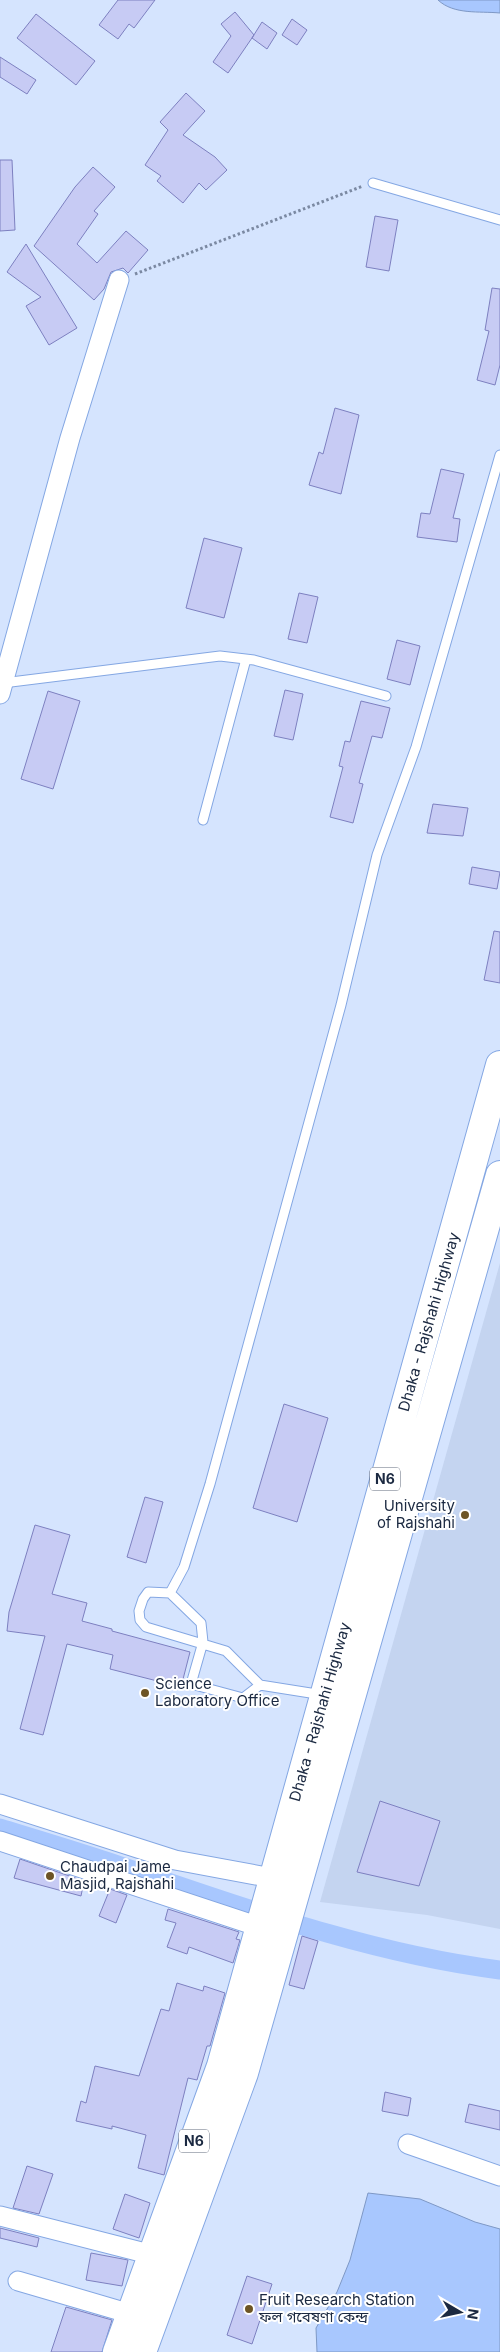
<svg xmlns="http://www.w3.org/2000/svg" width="500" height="2352" font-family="Inter,'Noto Sans Bengali',sans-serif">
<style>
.built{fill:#c4d4f0}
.water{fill:#a8c7fe;stroke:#7e98c5}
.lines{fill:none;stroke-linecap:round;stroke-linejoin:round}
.canal{stroke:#a8c7fe;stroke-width:19}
.building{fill:#c7cbf4;stroke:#7d80c0}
.service-casing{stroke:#84a7e3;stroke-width:11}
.minor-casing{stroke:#84a7e3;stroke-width:21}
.trunk-casing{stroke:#84a7e3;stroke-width:30}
.path{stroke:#7b89a2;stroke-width:3;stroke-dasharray:2.5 2.5;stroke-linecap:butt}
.service{stroke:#fff;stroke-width:9}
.minor{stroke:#fff;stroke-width:19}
.trunk{stroke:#fff;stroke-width:28}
.poi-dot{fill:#6d5425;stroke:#fff;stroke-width:2}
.labels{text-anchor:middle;stroke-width:4;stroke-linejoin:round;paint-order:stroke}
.shield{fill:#fff;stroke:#5f697a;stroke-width:1}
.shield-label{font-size:14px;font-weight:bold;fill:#1b2941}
.street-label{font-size:15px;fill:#1b2941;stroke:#fff}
.poi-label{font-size:15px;fill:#1b2941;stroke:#fff;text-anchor:start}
</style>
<rect width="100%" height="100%" fill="#d5e4fe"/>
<!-- built -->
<path class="built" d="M 500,1263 L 500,1929 L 427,1915 L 320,1902 Z"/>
<!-- water -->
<path class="water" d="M 438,0 L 500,0 L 500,13 C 479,11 454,15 438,0 Z
M 368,2193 L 420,2199 L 475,2222 L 500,2229 L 500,2352 L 317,2352 L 316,2328 L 337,2292 L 350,2260 Z"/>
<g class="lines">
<!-- canal -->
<path class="canal" d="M 0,1828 C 36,1839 73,1850 109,1862 C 237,1905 365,1953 500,1970"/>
</g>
<!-- building -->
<path class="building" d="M 118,0 L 155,0 L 134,28 L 129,24 L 118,39 L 99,25 Z
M 235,12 L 254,35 L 228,73 L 213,62 L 231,36 L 221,24 Z
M 36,14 L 95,61 L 76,85 L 17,38 Z
M 292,19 L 307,30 L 297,45 L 282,35 Z
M 262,22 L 277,33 L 267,49 L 252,38 Z
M 0,57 L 36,80 L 27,94 L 0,77 Z
M 186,93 L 205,111 L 183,135 L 215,157 L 227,170 L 206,190 L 199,183 L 183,203 L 157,181 L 161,176 L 145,165 L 168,130 L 160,122 Z
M 0,160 L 12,160 L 15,230 L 0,231 Z
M 93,167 L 115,187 L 94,211 L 98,214 L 77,244 L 97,263 L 126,231 L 148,250 L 128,273 L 123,268 L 111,272 L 104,289 L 94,300 L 34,246 L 75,187 Z
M 375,216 L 398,220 L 389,271 L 366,267 Z
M 26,244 L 77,328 L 49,345 L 26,306 L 41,297 L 7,272 Z
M 492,288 L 500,289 L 500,365 L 495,385 L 477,380 L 489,331 L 485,330 Z
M 335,408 L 359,415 L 341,494 L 309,485 L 319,452 L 323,454 Z
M 441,469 L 464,474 L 453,518 L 460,519 L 457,542 L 417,537 L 421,513 L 430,514 Z
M 204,538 L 242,548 L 224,618 L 186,608 Z
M 299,593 L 318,597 L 307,643 L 288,639 Z
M 397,640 L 420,646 L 410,685 L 387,679 Z
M 285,690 L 303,694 L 293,740 L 274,736 Z
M 48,691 L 80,701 L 53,789 L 21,779 Z
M 361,701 L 390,708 L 382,738 L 372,736 L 359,783 L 363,784 L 353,823 L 330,817 L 343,767 L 339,766 L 345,741 L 350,742 Z
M 433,804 L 468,808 L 463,836 L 427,833 Z
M 472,867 L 500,872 L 497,889 L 469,884 Z
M 494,931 L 500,932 L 500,983 L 484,980 Z
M 284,1404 L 328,1418 L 297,1522 L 253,1508 Z
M 145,1497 L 163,1502 L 146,1563 L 127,1557 Z
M 35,1525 L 70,1535 L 52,1594 L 87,1603 L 82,1621 L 112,1629 L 112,1631 L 190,1652 L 181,1687 L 110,1669 L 113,1655 L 67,1644 L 43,1735 L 20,1729 L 45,1636 L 7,1631 L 9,1612 Z
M 380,1801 L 440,1821 L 419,1886 L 357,1872 Z
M 20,1859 L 84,1881 L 81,1896 L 14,1878 Z
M 110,1889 L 127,1895 L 116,1923 L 99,1916 Z
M 168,1909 L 239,1932 L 236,1939 L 240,1940 L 233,1963 L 189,1947 L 187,1954 L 167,1947 L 176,1923 L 165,1920 Z
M 302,1936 L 318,1941 L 304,1989 L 289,1985 Z
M 177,1983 L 203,1991 L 204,1986 L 225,1993 L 210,2046 L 207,2046 L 197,2080 L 188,2078 L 164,2175 L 138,2168 L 146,2135 L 112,2126 L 112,2129 L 76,2121 L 81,2101 L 86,2103 L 95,2066 L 139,2076 L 161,2009 L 169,2011 Z
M 385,2092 L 411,2098 L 408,2116 L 382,2111 Z
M 469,2104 L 500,2111 L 500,2130 L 465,2122 Z
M 27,2166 L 53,2174 L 39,2214 L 13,2208 Z
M 125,2194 L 150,2203 L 139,2238 L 113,2229 Z
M 0,2228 L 39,2238 L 37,2247 L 0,2238 Z
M 91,2253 L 128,2260 L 122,2286 L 86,2280 Z
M 247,2276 L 272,2284 L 252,2344 L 227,2335 Z
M 66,2307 L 112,2320 L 102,2352 L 51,2352 Z"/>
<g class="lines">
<defs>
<path id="service" d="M 373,183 L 500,220
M 3,683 L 220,656 L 254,660 L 386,696
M 203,820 L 246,659
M 170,1593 L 184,1567 L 210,1484 L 341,1005 L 377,855 L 416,747 L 500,455
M 260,1685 L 243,1698 L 191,1684 L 203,1642 L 201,1623 L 170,1593 L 148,1592 L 143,1599 L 139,1611 L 140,1620 L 146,1627 L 226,1651 L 260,1685 L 323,1695"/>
<path id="minor" d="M 0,694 L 70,438 L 119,280
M 0,1804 L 175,1860 L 283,1880
M 0,1841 L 269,1930
M 408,2144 L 500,2176
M 0,2216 L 153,2255
M 18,2281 L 131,2314"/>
<path id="trunk" d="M 117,2352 L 221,2066 L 500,1065
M 142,2352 L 244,2073 L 500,1175"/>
</defs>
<!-- service casing -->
<use href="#service" class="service-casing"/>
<!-- minor casing -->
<use href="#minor" class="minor-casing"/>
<!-- trunk casing -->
<use href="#trunk" class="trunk-casing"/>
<!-- path -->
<path class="path" d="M 135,274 L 363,186"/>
<!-- service -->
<use href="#service" class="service"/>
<!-- minor -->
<use href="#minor" class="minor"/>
<!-- trunk -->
<use href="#trunk" class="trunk"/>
</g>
<!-- markers -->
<g class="poi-dot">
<circle cx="465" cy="1515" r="5"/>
<circle cx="145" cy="1693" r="5"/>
<circle cx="50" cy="1876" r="5"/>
<circle cx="249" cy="2309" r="5"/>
</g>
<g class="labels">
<!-- shield labels -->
<g class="shield">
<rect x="370" y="1467.5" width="30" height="23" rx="4"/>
<rect x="179" y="2129.5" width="30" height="23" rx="4"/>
</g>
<g class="shield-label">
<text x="385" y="1484">N6</text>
<text x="194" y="2146">N6</text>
</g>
<!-- street labels -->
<g class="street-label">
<text transform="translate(429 1322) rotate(-74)" y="5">Dhaka - Rajshahi Highway</text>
<text transform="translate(320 1712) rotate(-74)" y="5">Dhaka - Rajshahi Highway</text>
</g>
<!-- poi labels -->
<g class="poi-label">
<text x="455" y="1511" text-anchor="end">University<tspan x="455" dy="17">of Rajshahi</tspan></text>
<text x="155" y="1689">Science<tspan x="155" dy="17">Laboratory Office</tspan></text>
<text x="60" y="1872">Chaudpai Jame<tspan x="60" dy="17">Masjid, Rajshahi</tspan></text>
<text x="259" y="2305">Fruit Research Station<tspan x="259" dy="17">ফল গবেষণা কেন্দ্র</tspan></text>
</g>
</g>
<!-- north arrow -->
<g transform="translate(460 2312) rotate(99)" stroke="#ffffff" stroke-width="4" paint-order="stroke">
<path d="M0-4L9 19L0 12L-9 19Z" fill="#1b2941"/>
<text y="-8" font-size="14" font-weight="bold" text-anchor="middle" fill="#1b2941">N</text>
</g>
</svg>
